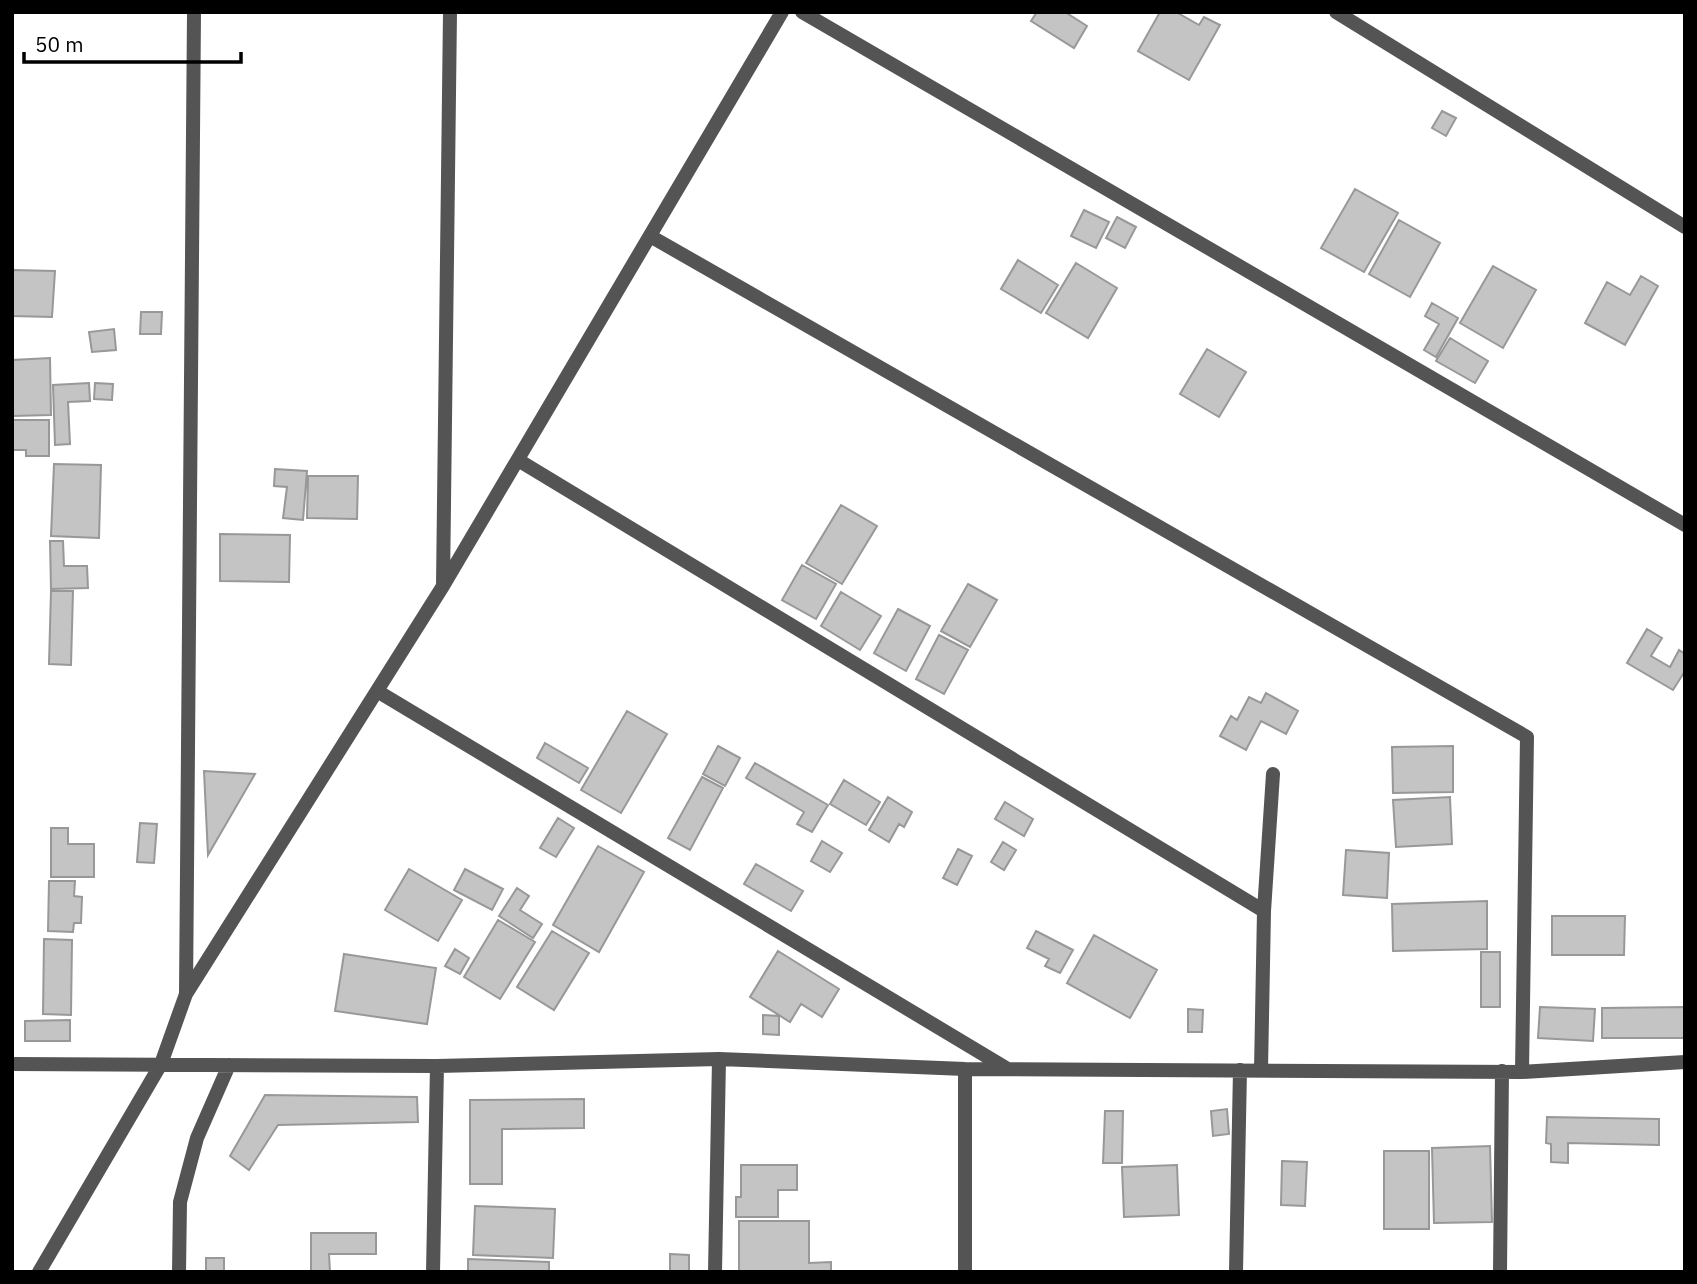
<svg xmlns="http://www.w3.org/2000/svg" width="1697" height="1284" font-family="'IBM Plex Sans',sans-serif">
<style>
.building{fill:#c4c4c4;stroke:#989898;stroke-width:2}
.lines{fill:none;stroke-linecap:round;stroke-linejoin:round}
.minor{stroke:#545454;stroke-width:14}
</style>
<rect width="100%" height="100%" fill="#fff"/>
<!-- building -->
<path class="building" d="M 1037,12 L 1065,12 L 1087,26 L 1074,48 L 1031,21 Z
M 1160,12 L 1176,12 L 1199,25 L 1204,17 L 1220,25 L 1189,80 L 1138,51 Z
M 1442,111 L 1456,118 L 1446,136 L 1432,128 Z
M 1355,189 L 1398,213 L 1364,272 L 1321,248 Z
M 1084,210 L 1109,222 L 1096,248 L 1071,236 Z
M 1117,217 L 1136,227 L 1125,248 L 1106,238 Z
M 1399,220 L 1440,243 L 1410,297 L 1369,274 Z
M 1018,260 L 1058,285 L 1041,313 L 1001,289 Z
M 1076,263 L 1117,288 L 1088,338 L 1046,313 Z
M 1493,266 L 1536,290 L 1503,348 L 1460,323 Z
M 12,270 L 55,271 L 52,317 L 12,316 Z
M 1641,276 L 1658,286 L 1625,345 L 1585,323 L 1607,282 L 1630,295 Z
M 1432,303 L 1458,318 L 1436,357 L 1424,350 L 1439,324 L 1425,316 Z
M 141,312 L 162,312 L 161,334 L 140,334 Z
M 114,329 L 116,350 L 92,352 L 89,332 Z
M 1450,338 L 1488,361 L 1475,383 L 1436,361 Z
M 1207,349 L 1246,372 L 1219,417 L 1180,394 Z
M 50,358 L 51,415 L 12,416 L 12,360 Z
M 89,383 L 90,401 L 68,402 L 70,444 L 55,445 L 53,385 Z
M 95,383 L 113,384 L 112,400 L 94,399 Z
M 12,420 L 49,420 L 49,456 L 26,456 L 26,450 L 12,450 Z
M 54,464 L 101,465 L 99,538 L 51,536 Z
M 275,469 L 307,471 L 303,520 L 283,518 L 287,487 L 274,486 Z
M 308,476 L 358,476 L 357,519 L 307,518 Z
M 841,505 L 877,526 L 842,584 L 806,563 Z
M 220,534 L 290,535 L 289,582 L 220,581 Z
M 50,541 L 63,541 L 64,566 L 87,566 L 88,588 L 51,589 Z
M 802,565 L 836,584 L 816,619 L 782,600 Z
M 968,584 L 997,600 L 970,647 L 941,631 Z
M 51,591 L 73,591 L 71,665 L 49,664 Z
M 841,592 L 881,616 L 860,650 L 821,626 Z
M 898,609 L 930,626 L 906,671 L 874,653 Z
M 1647,629 L 1662,638 L 1651,656 L 1670,667 L 1679,650 L 1685,654 L 1685,671 L 1673,690 L 1627,663 Z
M 939,635 L 968,650 L 944,694 L 916,679 Z
M 1266,693 L 1298,711 L 1286,734 L 1261,721 L 1246,750 L 1220,736 L 1231,716 L 1237,720 L 1249,697 L 1261,703 Z
M 627,711 L 667,734 L 621,813 L 581,790 Z
M 545,743 L 588,768 L 579,783 L 537,758 Z
M 718,746 L 740,758 L 725,786 L 703,774 Z
M 1453,746 L 1453,792 L 1393,793 L 1392,747 Z
M 755,763 L 828,805 L 812,832 L 797,824 L 804,812 L 746,778 Z
M 204,771 L 255,774 L 208,855 Z
M 702,777 L 723,788 L 690,850 L 668,838 Z
M 844,780 L 880,802 L 866,825 L 830,804 Z
M 888,797 L 912,812 L 904,827 L 899,824 L 889,842 L 869,830 Z
M 1450,797 L 1452,844 L 1396,847 L 1393,800 Z
M 1005,802 L 1033,819 L 1024,836 L 995,819 Z
M 558,818 L 574,828 L 556,857 L 540,848 Z
M 140,823 L 157,824 L 154,863 L 137,862 Z
M 51,828 L 68,828 L 68,844 L 94,844 L 94,877 L 51,877 Z
M 822,841 L 842,853 L 830,872 L 811,861 Z
M 1003,842 L 1016,850 L 1004,870 L 991,862 Z
M 598,846 L 644,872 L 599,952 L 553,925 Z
M 958,849 L 972,856 L 957,885 L 943,878 Z
M 1346,850 L 1389,853 L 1387,898 L 1343,895 Z
M 756,864 L 803,891 L 791,911 L 744,884 Z
M 409,869 L 462,900 L 438,941 L 385,910 Z
M 465,869 L 503,889 L 492,910 L 454,890 Z
M 49,881 L 75,881 L 74,896 L 82,897 L 81,923 L 74,923 L 73,932 L 48,931 Z
M 517,888 L 529,896 L 520,910 L 542,924 L 533,938 L 499,916 Z
M 1487,901 L 1487,949 L 1393,951 L 1392,904 Z
M 1552,916 L 1625,916 L 1624,955 L 1552,955 Z
M 498,920 L 535,942 L 500,999 L 464,977 Z
M 552,931 L 589,953 L 554,1010 L 517,987 Z
M 1036,931 L 1073,950 L 1060,973 L 1045,966 L 1049,959 L 1027,948 Z
M 1094,935 L 1157,970 L 1130,1018 L 1067,983 Z
M 44,939 L 72,940 L 71,1015 L 43,1014 Z
M 455,949 L 469,958 L 460,974 L 445,966 Z
M 778,951 L 839,989 L 822,1017 L 801,1004 L 790,1022 L 750,997 Z
M 1481,952 L 1500,952 L 1500,1007 L 1481,1007 Z
M 344,954 L 436,968 L 427,1024 L 335,1011 Z
M 1540,1007 L 1595,1009 L 1593,1041 L 1538,1038 Z
M 1685,1007 L 1685,1038 L 1602,1038 L 1602,1008 Z
M 1188,1009 L 1203,1010 L 1202,1032 L 1188,1032 Z
M 763,1015 L 779,1016 L 779,1035 L 763,1034 Z
M 70,1020 L 70,1041 L 25,1041 L 25,1021 Z
M 265,1095 L 417,1097 L 418,1122 L 278,1125 L 249,1170 L 230,1156 Z
M 584,1099 L 584,1128 L 502,1129 L 502,1184 L 470,1184 L 470,1100 Z
M 1227,1109 L 1229,1134 L 1213,1136 L 1211,1111 Z
M 1105,1111 L 1123,1111 L 1122,1163 L 1103,1163 Z
M 1547,1117 L 1659,1119 L 1659,1145 L 1568,1143 L 1568,1163 L 1551,1162 L 1551,1144 L 1546,1143 Z
M 1490,1146 L 1492,1222 L 1434,1223 L 1432,1148 Z
M 1384,1151 L 1429,1151 L 1429,1229 L 1384,1229 Z
M 1282,1161 L 1307,1162 L 1305,1206 L 1281,1205 Z
M 741,1165 L 797,1165 L 797,1190 L 778,1190 L 778,1217 L 736,1217 L 736,1197 L 741,1197 Z
M 1177,1165 L 1179,1215 L 1124,1217 L 1122,1167 Z
M 475,1206 L 555,1209 L 553,1258 L 473,1255 Z
M 739,1221 L 809,1221 L 809,1263 L 831,1262 L 831,1272 L 739,1272 Z
M 311,1233 L 376,1233 L 376,1254 L 329,1254 L 330,1272 L 311,1272 Z
M 670,1254 L 689,1255 L 689,1272 L 670,1272 Z
M 206,1258 L 224,1258 L 224,1272 L 206,1272 Z
M 468,1259 L 549,1262 L 549,1272 L 468,1272 Z"/>
<g class="lines">
<!-- minor -->
<path class="minor" d="M 802,12 L 1685,525
M 1336,12 L 1685,227
M 650,236 L 1527,737 L 1522,1072
M 518,460 L 1264,911
M 443,585 L 450,12
M 377,691 L 1006,1068
M 186,994 L 194,12
M 12,1064 L 437,1066 L 719,1059 L 965,1069 L 1522,1072 L 1685,1062
M 965,1069 L 965,1272
M 1261,1070 L 1264,911 L 1273,774
M 39,1272 L 161,1064 L 186,994 L 443,586 L 782,12
M 179,1272 L 180,1202 L 197,1138 L 229,1065
M 433,1272 L 437,1066
M 715,1272 L 719,1059
M 1236,1272 L 1240,1070
M 1500,1272 L 1502,1071"/>
</g>
<!-- border -->
<rect width="1697" height="1284" fill="none" stroke="#000000" stroke-width="28"/>
<!-- scale -->
<path d="M24 52v10h217v-10" fill="none" stroke="#000000" stroke-width="3.5"/>
<text x="35" y="52" font-size="21" fill="#000000" stroke="#ffffff" stroke-width="5" paint-order="stroke">50 m</text>
</svg>
